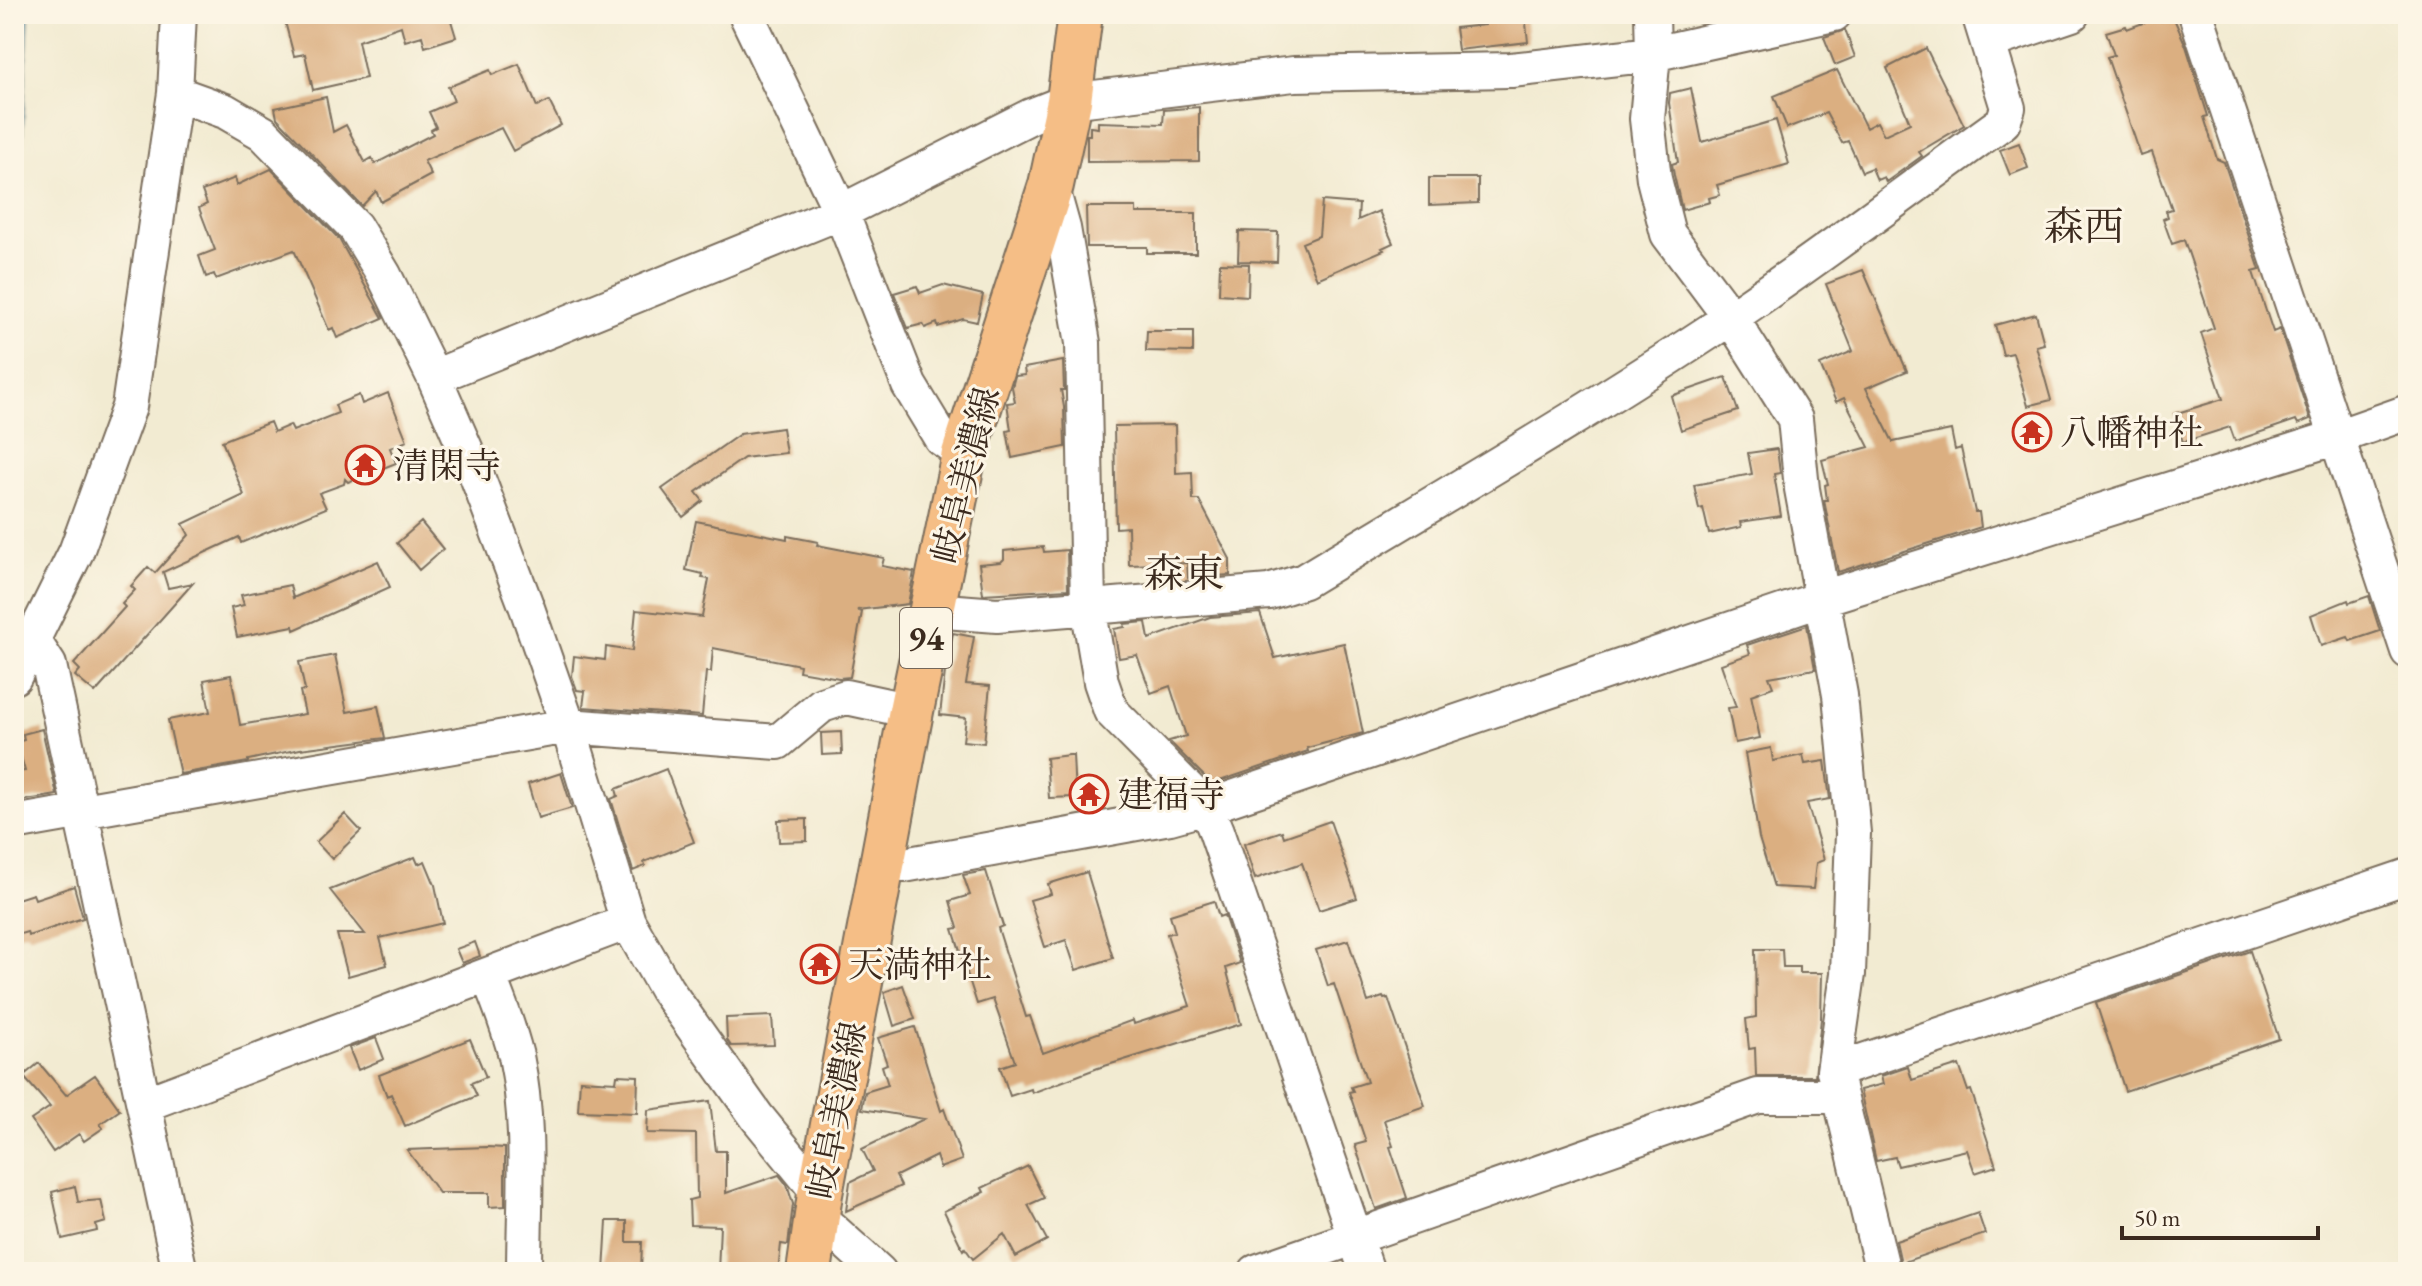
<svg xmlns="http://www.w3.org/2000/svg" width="2422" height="1286" font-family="'EB Garamond','Noto Serif JP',serif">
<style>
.water{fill:#4ea8cc;stroke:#446975;stroke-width:2}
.building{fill:#dbaf81}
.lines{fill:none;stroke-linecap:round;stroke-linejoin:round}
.minor-casing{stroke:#7b6e5d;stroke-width:38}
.major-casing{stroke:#7b6e5d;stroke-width:48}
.minor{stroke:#fff;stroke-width:34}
.major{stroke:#f5be86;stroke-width:44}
.labels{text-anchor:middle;stroke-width:6;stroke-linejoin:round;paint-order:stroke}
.shield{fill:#fcf5e5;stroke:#75675a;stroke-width:2}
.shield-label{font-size:34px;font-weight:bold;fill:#3b2a1e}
.poi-label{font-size:36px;fill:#3b2a1e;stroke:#fcf5e5;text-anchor:start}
.street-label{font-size:36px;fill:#3b2a1e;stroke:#fcf5e5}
.quarter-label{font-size:40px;fill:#3b2a1e;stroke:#fcf5e5}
</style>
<rect width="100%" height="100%" fill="#fcf5e5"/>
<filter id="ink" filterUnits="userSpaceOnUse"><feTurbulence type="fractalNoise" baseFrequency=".0125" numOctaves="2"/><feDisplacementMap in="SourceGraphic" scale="16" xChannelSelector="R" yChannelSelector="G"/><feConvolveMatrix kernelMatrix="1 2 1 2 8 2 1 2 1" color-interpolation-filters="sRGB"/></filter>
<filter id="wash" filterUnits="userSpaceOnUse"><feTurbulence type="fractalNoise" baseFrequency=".006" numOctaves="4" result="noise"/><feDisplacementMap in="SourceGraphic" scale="32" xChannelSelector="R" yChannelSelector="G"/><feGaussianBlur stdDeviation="1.8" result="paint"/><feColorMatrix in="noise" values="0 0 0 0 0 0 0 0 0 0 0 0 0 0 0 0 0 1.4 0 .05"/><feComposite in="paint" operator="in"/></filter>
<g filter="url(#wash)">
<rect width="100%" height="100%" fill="#f2ebd2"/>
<!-- water -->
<path class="water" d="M 14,14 L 29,14 L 22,147 L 14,172 Z"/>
<g id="blocks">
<!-- building -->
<path class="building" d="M 283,14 L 449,14 L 456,37 L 425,47 L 422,36 L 405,41 L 401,26 L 358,41 L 366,78 L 313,90 L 305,54 L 294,56 Z
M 1484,14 L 1525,14 L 1528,42 L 1458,50 L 1455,28 L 1485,25 Z
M 2167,14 L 2172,14 L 2186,46 L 2208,116 L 2204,117 L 2217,159 L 2224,162 L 2260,270 L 2253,272 L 2273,332 L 2280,329 L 2310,419 L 2298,424 L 2296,420 L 2235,441 L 2230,427 L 2183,442 L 2174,414 L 2223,399 L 2201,333 L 2214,328 L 2184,240 L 2172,244 L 2163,219 L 2168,217 L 2166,211 L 2172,209 L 2152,152 L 2141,156 L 2107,57 L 2114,55 L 2106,32 L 2126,26 L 2127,29 Z
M 1845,30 L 1855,57 L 1835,65 L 1824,37 Z
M 1926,48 L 1964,125 L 1919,152 L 1922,156 L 1886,182 L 1884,177 L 1877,180 L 1872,168 L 1862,172 L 1848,141 L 1842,143 L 1826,113 L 1787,128 L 1774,96 L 1837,70 L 1866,128 L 1877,122 L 1884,135 L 1910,123 L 1887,68 Z
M 519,64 L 537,107 L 549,101 L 561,125 L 513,151 L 501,128 L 424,161 L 431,175 L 381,202 L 376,191 L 362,206 L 277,118 L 275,108 L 326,97 L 333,132 L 346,125 L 365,162 L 372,158 L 375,164 L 433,134 L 431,130 L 436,127 L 429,112 L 454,101 L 448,87 L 490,70 L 492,75 Z
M 1691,88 L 1702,142 L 1776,120 L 1789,164 L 1717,185 L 1720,195 L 1709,198 L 1710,202 L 1682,210 L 1674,175 L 1672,164 L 1678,162 L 1669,103 L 1670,93 Z
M 1199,107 L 1199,161 L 1087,162 L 1087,135 L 1090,135 L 1090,127 L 1098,128 L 1098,122 L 1163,124 L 1164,110 Z
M 2019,143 L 2028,168 L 2010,175 L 2000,150 Z
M 271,169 L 339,239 L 383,318 L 337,338 L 333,328 L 329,330 L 294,250 L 216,279 L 214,274 L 206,277 L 199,256 L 215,250 L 199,208 L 207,204 L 202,191 L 235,178 L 237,185 Z
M 1429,178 L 1478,178 L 1478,203 L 1429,205 Z
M 1322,201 L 1359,204 L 1358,220 L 1379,211 L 1393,243 L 1382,248 L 1384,250 L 1317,279 L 1302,243 L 1319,236 Z
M 1086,207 L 1136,207 L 1136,213 L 1196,213 L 1196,253 L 1147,253 L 1147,247 L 1087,247 Z
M 1239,231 L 1278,232 L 1277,262 L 1238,261 Z
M 1220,263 L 1249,264 L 1248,296 L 1219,294 Z
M 1863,270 L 1907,371 L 1866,388 L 1893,442 L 1951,430 L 1955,450 L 1961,448 L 1975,512 L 1979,512 L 1981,527 L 1838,572 L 1824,500 L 1827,500 L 1825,485 L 1828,484 L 1822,460 L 1869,447 L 1844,398 L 1836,402 L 1820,365 L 1853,351 L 1826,284 Z
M 943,285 L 983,295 L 977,322 L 963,319 L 938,327 L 937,323 L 925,328 L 923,324 L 908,328 L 894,293 L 917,286 L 920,293 Z
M 2036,314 L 2044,344 L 2036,346 L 2051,400 L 2028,406 L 2013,353 L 2003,355 L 1995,325 Z
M 1147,331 L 1193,331 L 1193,352 L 1146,351 Z
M 1063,361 L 1064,390 L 1061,390 L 1064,407 L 1065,447 L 1012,458 L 1007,431 L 1011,430 L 1007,403 L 1015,402 L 1012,387 L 1015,376 L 1025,375 L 1024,368 Z
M 1726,377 L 1738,411 L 1681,430 L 1671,396 Z
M 388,393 L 407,441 L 390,448 L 396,463 L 348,482 L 345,479 L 344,484 L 319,493 L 326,508 L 241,543 L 239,537 L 163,572 L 168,588 L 193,583 L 95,693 L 75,676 L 80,670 L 74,664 L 125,607 L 122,604 L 135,590 L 131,586 L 148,567 L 155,573 L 189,535 L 183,524 L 244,495 L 222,441 L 270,422 L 274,432 L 290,425 L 293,431 L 338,413 L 335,405 L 359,395 L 362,404 Z
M 1175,425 L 1176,473 L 1192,472 L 1193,500 L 1199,500 L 1230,559 L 1230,575 L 1188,578 L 1187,563 L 1129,565 L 1128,527 L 1116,528 L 1114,426 Z
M 782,428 L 786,453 L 744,458 L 696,492 L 703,501 L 683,517 L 662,489 L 740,434 Z
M 1777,449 L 1780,473 L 1774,474 L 1781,516 L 1740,522 L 1741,527 L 1709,534 L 1703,508 L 1699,509 L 1694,485 L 1752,474 L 1748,453 Z
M 696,521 L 787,539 L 787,536 L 818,542 L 817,545 L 884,558 L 882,566 L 914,572 L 908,604 L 857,610 L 862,612 L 850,677 L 839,678 L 799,671 L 800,665 L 713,648 L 711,672 L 706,672 L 702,716 L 583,707 L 585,691 L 577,690 L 572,676 L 574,656 L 605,660 L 606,647 L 632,651 L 636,610 L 702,617 L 709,579 L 702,578 L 703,574 L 686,570 Z
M 421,522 L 443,549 L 419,570 L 397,543 Z
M 1043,547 L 1044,552 L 1067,550 L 1068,589 L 983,594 L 979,564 L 1001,562 L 1004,559 L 1004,551 Z
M 378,561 L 390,587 L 294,630 L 293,626 L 237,637 L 231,608 L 244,605 L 241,595 L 290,585 L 293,598 Z
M 2369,596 L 2380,631 L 2350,641 L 2348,637 L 2321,646 L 2311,615 L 2348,600 L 2349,603 Z
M 1260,613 L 1275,658 L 1344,643 L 1363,733 L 1307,748 L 1308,751 L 1211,784 L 1209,778 L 1207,779 L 1169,741 L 1186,736 L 1170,686 L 1151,693 L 1137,655 L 1119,658 L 1114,629 L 1125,627 L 1124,624 L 1146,622 L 1149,639 L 1210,617 Z
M 1807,625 L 1815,669 L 1769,677 L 1773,687 L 1751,695 L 1760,738 L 1735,743 L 1728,708 L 1736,707 L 1721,664 L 1750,654 L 1747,645 Z
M 953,633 L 974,637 L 966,684 L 990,686 L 984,743 L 963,741 L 966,718 L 940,715 L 945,672 Z
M 335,655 L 347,712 L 378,706 L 385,738 L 300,749 L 248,760 L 248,762 L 180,774 L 168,720 L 210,712 L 204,680 L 231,675 L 240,725 L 305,714 L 300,691 L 305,690 L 299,662 Z
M 42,729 L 57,795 L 14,802 L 14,772 L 25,771 L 17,742 L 24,740 L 23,734 Z
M 841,732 L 842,754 L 822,755 L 821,733 Z
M 1771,748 L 1773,761 L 1803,755 L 1805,764 L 1825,761 L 1830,799 L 1807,803 L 1824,860 L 1816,863 L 1813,889 L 1774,887 L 1759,838 L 1745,753 Z
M 1069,755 L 1073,755 L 1075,797 L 1049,798 L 1046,758 Z
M 666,769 L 694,842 L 644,862 L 645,866 L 633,871 L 611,799 L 618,796 L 616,789 Z
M 561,773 L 572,808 L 538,818 L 528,784 Z
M 345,814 L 361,831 L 332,859 L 316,842 Z
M 807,819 L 807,841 L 779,842 L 778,820 Z
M 1330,821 L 1357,898 L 1319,910 L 1302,863 L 1255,879 L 1244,844 L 1282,831 L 1284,837 Z
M 415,857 L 418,864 L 425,861 L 435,885 L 443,923 L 380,938 L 387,965 L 348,976 L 337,934 L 365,934 L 330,890 Z
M 986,871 L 1003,926 L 998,928 L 1026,1017 L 1030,1016 L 1043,1053 L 1133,1020 L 1134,1024 L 1190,1006 L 1167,934 L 1175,932 L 1170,915 L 1214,901 L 1219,917 L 1224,915 L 1240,963 L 1226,968 L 1241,1024 L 1098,1068 L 1032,1093 L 1031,1089 L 1010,1096 L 1000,1067 L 1015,1062 L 993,999 L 977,1004 L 953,929 L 958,928 L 950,901 L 970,895 L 963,875 Z
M 1087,872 L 1113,958 L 1076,970 L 1066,940 L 1045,947 L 1030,900 L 1051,894 L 1048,884 Z
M 74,886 L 83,918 L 28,936 L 27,932 L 14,936 L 14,900 L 33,894 L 35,899 Z
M 1348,940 L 1368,1002 L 1383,997 L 1384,999 L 1388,998 L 1425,1106 L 1384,1120 L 1393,1146 L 1390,1147 L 1407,1198 L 1376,1209 L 1355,1145 L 1366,1142 L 1349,1092 L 1353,1091 L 1351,1087 L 1367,1082 L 1334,984 L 1328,986 L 1316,950 Z
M 475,942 L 480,956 L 462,963 L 456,949 Z
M 1755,949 L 1782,949 L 1783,967 L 1799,967 L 1799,973 L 1822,973 L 1821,1019 L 1815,1076 L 1756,1076 L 1755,1048 L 1749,1049 L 1746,1019 L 1756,1017 Z
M 2250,951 L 2279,1039 L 2125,1091 L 2096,1003 Z
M 903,985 L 915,1019 L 894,1026 L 884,992 Z
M 772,1016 L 774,1045 L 731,1046 L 727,1040 L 726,1018 Z
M 915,1027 L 941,1111 L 944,1109 L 962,1160 L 940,1168 L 936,1156 L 896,1176 L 901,1186 L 846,1211 L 850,1182 L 873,1171 L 862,1149 L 924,1119 L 862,1109 L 865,1092 L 888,1085 L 882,1066 L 887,1064 L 878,1038 Z
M 376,1038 L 384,1059 L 358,1070 L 349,1048 Z
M 470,1039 L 486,1077 L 471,1083 L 477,1096 L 405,1126 L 391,1094 L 387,1096 L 379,1075 Z
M 39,1063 L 66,1095 L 95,1075 L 120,1110 L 100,1124 L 103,1128 L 84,1141 L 79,1134 L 53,1152 L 31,1120 L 50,1107 L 23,1076 Z
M 1959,1065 L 1968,1091 L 1971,1090 L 1996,1166 L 1975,1173 L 1967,1150 L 1898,1166 L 1895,1157 L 1876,1161 L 1860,1090 L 1883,1084 L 1881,1076 L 1908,1067 L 1912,1080 Z
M 617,1075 L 638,1076 L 637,1113 L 578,1111 L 580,1080 L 616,1082 Z
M 710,1101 L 716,1151 L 726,1151 L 726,1193 L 779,1175 L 787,1185 L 793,1204 L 788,1245 L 781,1244 L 778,1272 L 718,1272 L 720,1226 L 690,1225 L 689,1200 L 697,1198 L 696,1134 L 647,1133 L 648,1110 Z
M 487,1147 L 505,1148 L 505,1206 L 489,1207 L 489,1193 L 439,1193 L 407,1150 Z
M 1028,1166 L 1044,1198 L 1028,1205 L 1047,1240 L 1016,1257 L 1004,1234 L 973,1259 L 965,1248 L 963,1250 L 944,1211 L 984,1192 L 982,1188 Z
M 75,1186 L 78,1202 L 101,1200 L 106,1222 L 96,1225 L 97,1231 L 62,1239 L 52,1192 Z
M 1978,1213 L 1985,1234 L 1901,1263 L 1896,1241 Z
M 607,1221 L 627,1221 L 627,1242 L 642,1242 L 641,1272 L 604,1272 Z"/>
</g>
</g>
<g filter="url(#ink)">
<use href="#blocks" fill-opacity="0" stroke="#7b6e5d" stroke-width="2"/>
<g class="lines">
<defs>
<path id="minor" d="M 746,14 L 841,212 L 909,385 L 941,438 L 964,454
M 1652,14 L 1653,54 L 1647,119 L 1654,179 L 1668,234 L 1731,318 L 1795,419 L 1802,489 L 1840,695 L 1853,833 L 1848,974 L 1834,1071 L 1883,1272
M 2196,14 L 2408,651
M 1989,42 L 2072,14
M 175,93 L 225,111 L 263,133 L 355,227 L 384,275 L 434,377 L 475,471 L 527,608 L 568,726 L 628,922 L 666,989 L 757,1117 L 820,1194
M 1051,185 L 1063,228 L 1083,343 L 1088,606 L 1101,682 L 1111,711 L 1206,807 L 1216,831 L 1367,1272
M 434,377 L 841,212 L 1031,116 L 1069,101 L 1294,74 L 1511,70 L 1653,54 L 1834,14
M 932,610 L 997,615 L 1269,592 L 1304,581 C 1446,495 1589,412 1727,320 C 1821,257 1911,188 2003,122 L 2008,108 L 1979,14
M 32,639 L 49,665 L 180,1272
M 14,677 L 76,552 L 129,407 L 175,93 L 179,14
M 14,823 L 568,726 L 778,742 L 822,705 L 846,697 L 911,711
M 882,864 L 904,865 L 1170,817 L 1206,807 L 1823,598 L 2337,437 L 2408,412
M 488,975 C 499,1002 509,1028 516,1056 C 531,1126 524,1201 524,1272
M 1834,1071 L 2408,876
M 145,1104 L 628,922
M 817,1216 L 879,1272
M 1256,1272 L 1758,1096 L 1838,1096"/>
<path id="major" d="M 809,1272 L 820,1194 L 911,711 L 964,454 L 1051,185 L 1069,101 L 1080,14"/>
</defs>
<!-- minor casing -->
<use href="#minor" class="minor-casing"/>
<!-- major casing -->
<use href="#major" class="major-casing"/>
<!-- minor -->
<use href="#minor" class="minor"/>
<!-- major -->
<use href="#major" class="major"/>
</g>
</g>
<!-- icons -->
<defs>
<symbol id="temple-ring" viewBox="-11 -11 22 22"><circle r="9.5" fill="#fcf5e5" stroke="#c8321e" stroke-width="1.5"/><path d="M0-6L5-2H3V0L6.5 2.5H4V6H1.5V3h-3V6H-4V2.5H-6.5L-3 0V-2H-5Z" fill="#c8321e"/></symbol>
</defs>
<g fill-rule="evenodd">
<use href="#temple-ring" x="2010" y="410" width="44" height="44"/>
<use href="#temple-ring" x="343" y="443" width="44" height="44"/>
<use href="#temple-ring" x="1067" y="772" width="44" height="44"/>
<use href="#temple-ring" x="798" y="942" width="44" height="44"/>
</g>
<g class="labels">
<!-- shield labels -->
<rect class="shield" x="900" y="608" width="52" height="60" rx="6"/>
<g class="shield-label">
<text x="926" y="650">94</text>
</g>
<!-- poi labels -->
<g class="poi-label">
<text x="2060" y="445">八幡神社</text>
<text x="393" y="478">清閑寺</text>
<text x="1117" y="807">建福寺</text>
<text x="848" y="977">天満神社</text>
</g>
<!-- street labels -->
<g class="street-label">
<text transform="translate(965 475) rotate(-76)" y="13">岐阜美濃線</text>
<text transform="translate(836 1110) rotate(-79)" y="13">岐阜美濃線</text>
</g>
<!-- quarter labels -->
<g class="quarter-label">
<text x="2084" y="240">森西</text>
<text x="1184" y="587">森東</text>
</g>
</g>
<!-- margin -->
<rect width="2422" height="1286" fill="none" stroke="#fcf5e5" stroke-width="48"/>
<!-- scale -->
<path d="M2122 1226v12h196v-12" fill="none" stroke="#3b2a1e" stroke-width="4"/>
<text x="2134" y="1226" font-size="24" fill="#3b2a1e" stroke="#fcf5e5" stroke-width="6" paint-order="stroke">50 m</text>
</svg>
